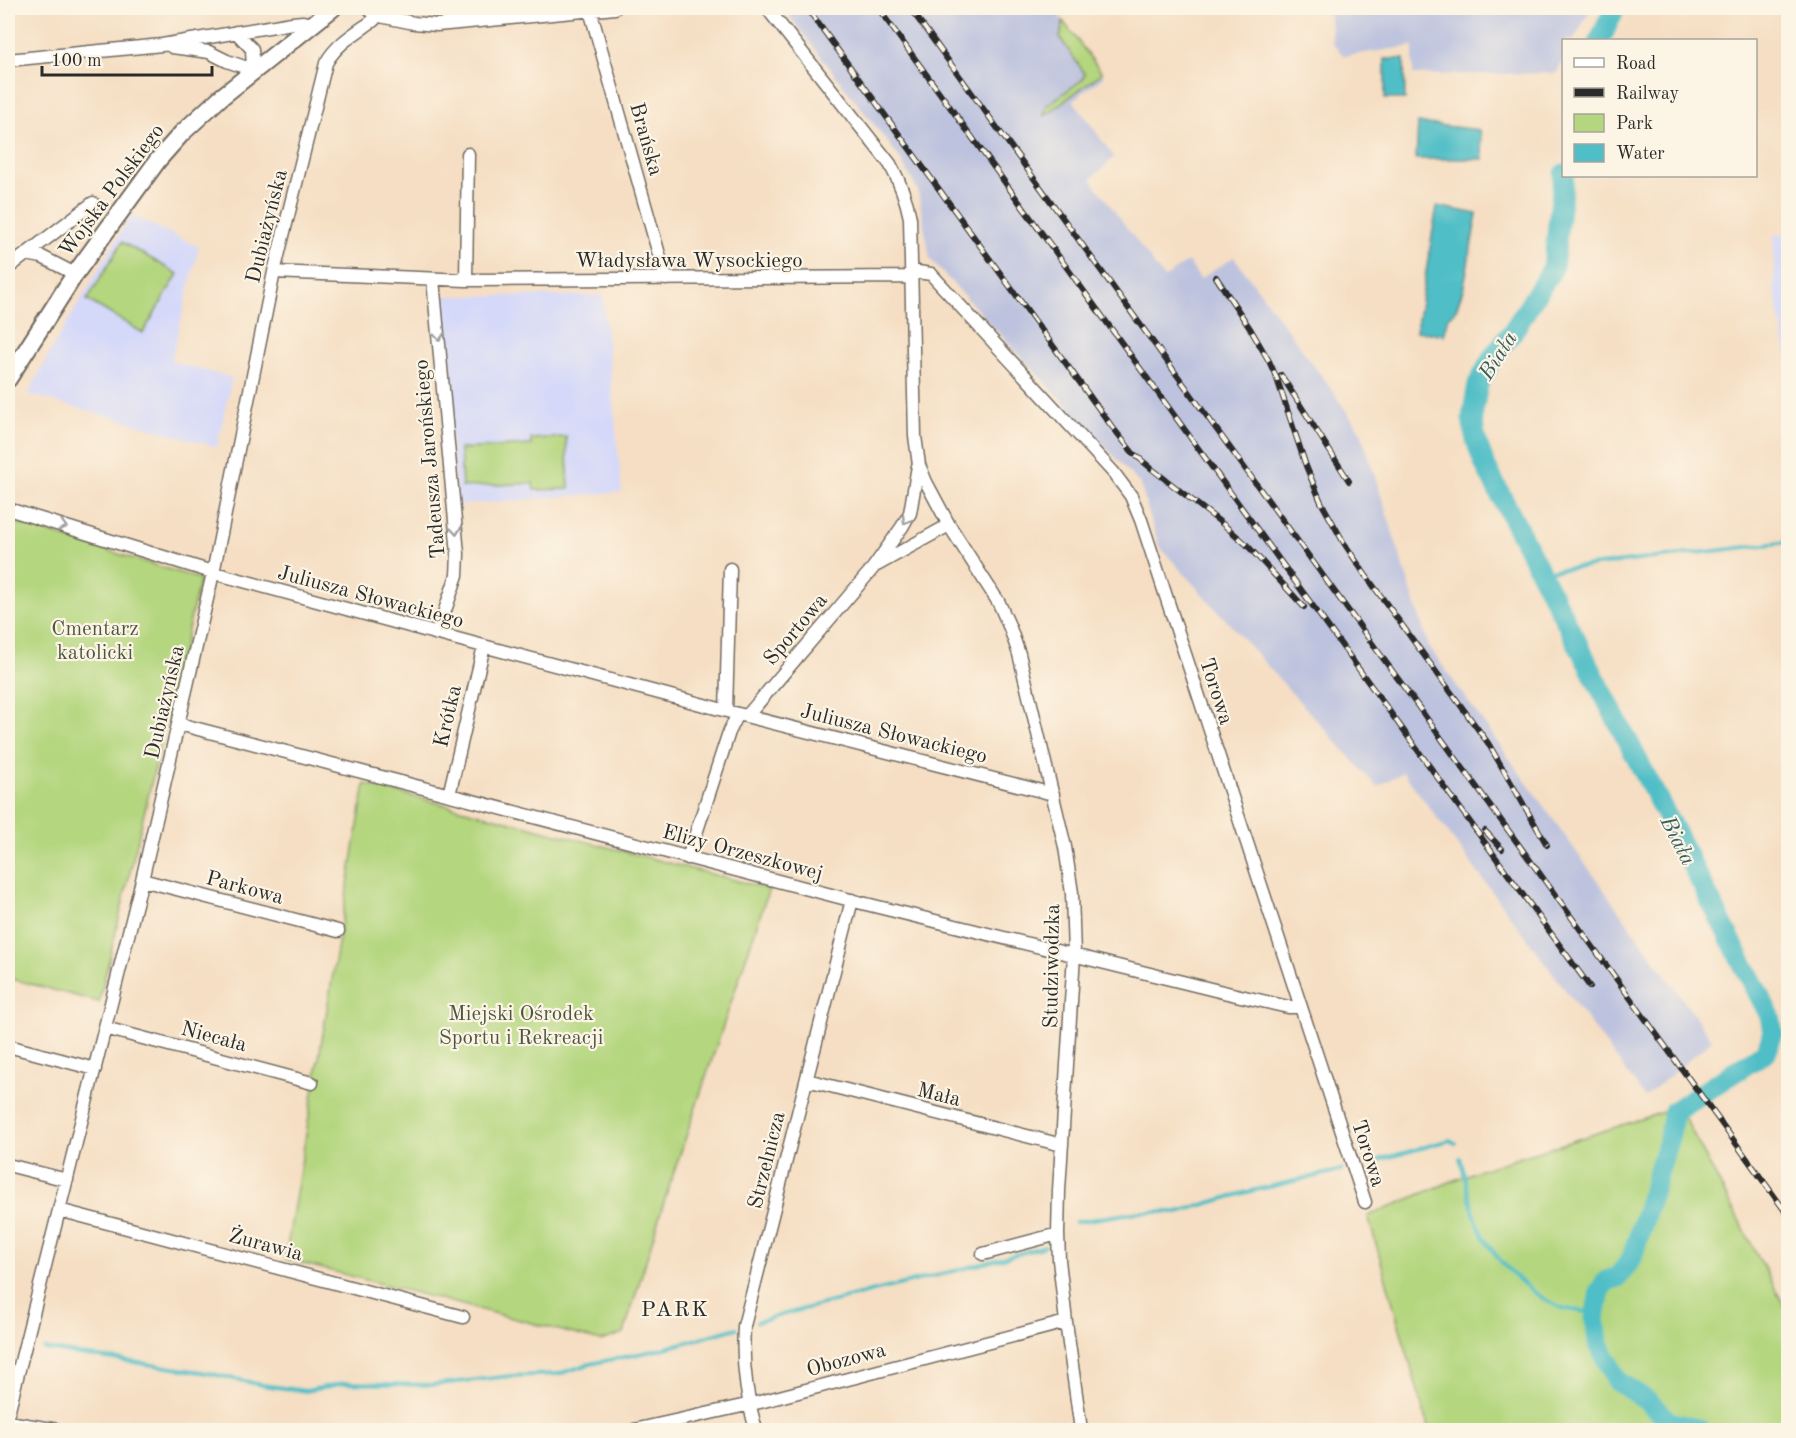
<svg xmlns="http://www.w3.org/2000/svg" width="1796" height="1438" font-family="'Old Standard TT',serif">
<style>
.built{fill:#d4d8f9}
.industrial{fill:#bdc3de}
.green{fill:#b4d67e;stroke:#708054;stroke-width:1.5}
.water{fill:#4fbec6;stroke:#3d7478;stroke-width:1.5}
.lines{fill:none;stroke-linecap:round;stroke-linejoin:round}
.stream{stroke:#4fbec6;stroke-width:4}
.river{stroke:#4fbec6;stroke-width:21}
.minor-casing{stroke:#726a60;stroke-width:15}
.major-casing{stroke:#726a60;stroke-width:20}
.minor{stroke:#fff;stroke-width:12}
.major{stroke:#fff;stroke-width:16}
.rail-casing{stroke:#2b2b2b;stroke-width:6}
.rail{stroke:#fcf5e5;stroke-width:4;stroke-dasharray:11;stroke-linecap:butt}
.oneway{stroke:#a0a0a0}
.labels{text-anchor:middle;stroke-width:4.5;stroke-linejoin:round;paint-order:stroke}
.street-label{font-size:21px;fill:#2b2b2b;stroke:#fcf5e5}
.park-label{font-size:21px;fill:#4d5640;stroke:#fcf5e5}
.water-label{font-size:22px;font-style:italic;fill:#385e61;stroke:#fcf5e5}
.neighbourhood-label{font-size:22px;letter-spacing:1.5px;fill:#2b2b2b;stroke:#fcf5e5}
</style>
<rect width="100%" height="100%" fill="#fcf5e5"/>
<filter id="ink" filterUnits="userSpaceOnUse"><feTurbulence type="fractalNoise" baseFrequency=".0167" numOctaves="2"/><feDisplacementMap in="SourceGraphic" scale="12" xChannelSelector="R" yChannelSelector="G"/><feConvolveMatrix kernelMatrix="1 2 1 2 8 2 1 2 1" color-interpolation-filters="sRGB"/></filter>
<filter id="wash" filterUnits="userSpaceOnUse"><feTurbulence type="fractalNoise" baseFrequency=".008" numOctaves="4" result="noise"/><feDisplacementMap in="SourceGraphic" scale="24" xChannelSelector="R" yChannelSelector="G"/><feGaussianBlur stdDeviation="1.35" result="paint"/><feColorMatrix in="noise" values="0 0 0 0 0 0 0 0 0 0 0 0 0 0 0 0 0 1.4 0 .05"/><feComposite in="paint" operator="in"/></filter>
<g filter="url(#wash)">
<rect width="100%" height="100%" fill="#f5dec3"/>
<!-- built -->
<path class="built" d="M 131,215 L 199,247 L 171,361 L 232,378 L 217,447 L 28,394 L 54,345 Z
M 1788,234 L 1788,360 L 1774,289 L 1774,235 Z
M 439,296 L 603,296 L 622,492 L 457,505 Z"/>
<!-- industrial -->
<path class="industrial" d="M 783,8 L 1054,8 L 1104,77 L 1073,100 L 1114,157 L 1091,179 L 1164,278 L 1188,261 L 1200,279 L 1234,257 L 1331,389 L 1361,432 L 1429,647 L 1712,1040 L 1645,1097 L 1403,772 L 1377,787 L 1159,546 L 1140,484 L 930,259 L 918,191 L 899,157 Z
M 1329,8 L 1591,8 L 1574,40 L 1564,40 L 1563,60 L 1557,73 L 1413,75 L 1413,46 L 1344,56 L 1332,42 Z"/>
<!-- green -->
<path class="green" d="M 1063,21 L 1102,73 L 1044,116 L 1046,106 L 1082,80 L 1085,74 L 1060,38 Z
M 122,242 L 178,274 L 143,333 L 87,300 Z
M 566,437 L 569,489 L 534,490 L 533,483 L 462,487 L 460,449 L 531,445 L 531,439 Z
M 8,520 L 200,579 L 99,1002 L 8,978 Z
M 365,784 L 769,889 L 662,1208 L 624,1333 L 601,1341 L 285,1259 Z
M 1679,1107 L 1788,1313 L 1788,1430 L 1429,1430 L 1368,1216 L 1474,1172 Z"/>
<!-- water -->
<path class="water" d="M 1385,59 L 1404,59 L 1405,99 L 1385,99 Z
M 1418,123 L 1480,130 L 1483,159 L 1416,159 Z
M 1437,206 L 1477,214 L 1464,286 L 1456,310 L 1448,318 L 1444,335 L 1416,331 Z"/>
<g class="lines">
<!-- stream -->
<path class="stream" d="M 1540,572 L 1788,542
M 1460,1158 C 1466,1180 1470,1204 1478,1225 C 1490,1256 1529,1294 1559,1307 C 1570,1311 1584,1311 1596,1313
M 1368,1163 L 1450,1140 L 1455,1143
M 1075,1222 L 1139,1212 L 1178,1212 L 1247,1192 L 1342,1170
M 757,1322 C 852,1294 950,1275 1045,1246
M 44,1349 L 208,1373 L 262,1385 L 306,1391 L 344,1383 L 431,1385 L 511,1376 L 558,1374 L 590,1364 L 662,1349 L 737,1328"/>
<!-- river -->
<path class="river" d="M 1600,40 L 1615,8
M 1564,174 L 1553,268 L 1513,331 L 1493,357 L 1478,384 L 1472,418 L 1476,440 L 1484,463 L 1770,1016 L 1773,1033 L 1766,1052 L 1674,1111 L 1670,1134 L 1632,1258 L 1618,1277 L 1606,1281 L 1600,1291 L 1595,1318 L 1598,1342 L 1617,1381 L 1649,1402 L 1669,1422 L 1700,1430"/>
</g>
</g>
<g filter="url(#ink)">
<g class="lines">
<defs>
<path id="minor" d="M 369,8 L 375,15 L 414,23 L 437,25 L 615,8
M 767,8 L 890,164 C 900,182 906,197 910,218 L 915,436 L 919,465 L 926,482 L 949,525 L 999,603 L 1010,628 L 1019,654 L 1065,847 L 1072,893 L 1074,955 L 1059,1190 L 1058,1234 L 1059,1260 L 1066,1322 L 1081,1430
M 590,10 L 666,279
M 172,47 L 209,52 L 227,61 L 253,70 L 252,49 L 236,32
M 8,60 L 162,45 L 292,23 L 303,22 L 312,24
M 26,254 L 42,257 L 75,274
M 8,268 L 93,203
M 911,271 L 931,274 L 1113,472 L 1131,496 L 1141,520 L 1365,1202
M 274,272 L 466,280 L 911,277
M 433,279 L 458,554 L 457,575 L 437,634
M 466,280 L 468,154
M 8,509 L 225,576 L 446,636 L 738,714 L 1053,794
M 877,565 L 949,525
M 726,711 L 730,569
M 747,716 L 873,568 L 902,527 L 910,513 L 918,466
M 179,724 L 858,902 L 1223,992 L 1288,1007 L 1300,1007
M 449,795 L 484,646
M 688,858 L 729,732 L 738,714
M 142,880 L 338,931
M 105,1028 L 312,1083
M 8,1046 L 95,1069
M 807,1080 L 1062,1145
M 8,1165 L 67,1180
M 59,1210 L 463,1317
M 983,1254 L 1058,1234
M 8,1413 L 142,880 L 213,573 L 274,272 L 326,63 C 337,43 356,33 374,20 L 375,15
M 8,1422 L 58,1430
M 634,1430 L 760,1402 L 1066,1322
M 756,1430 C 746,1396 742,1361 744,1326 L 852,900"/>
<path id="major" d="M 8,379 L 75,274 L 158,160 L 182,133 L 220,98 L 333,8"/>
</defs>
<!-- minor casing -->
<use href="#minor" class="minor-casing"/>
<!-- major casing -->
<use href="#major" class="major-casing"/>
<!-- minor -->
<use href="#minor" class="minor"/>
<!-- major -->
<use href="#major" class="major"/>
<defs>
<path id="rail" d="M 878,8 L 1590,987
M 910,8 L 1788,1215
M 810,12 L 1110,424 L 1133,453 L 1152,469 L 1224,525 L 1246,544 L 1304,607
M 1216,277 L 1251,330 L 1269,361 L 1277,379 L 1306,466 L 1321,502 L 1344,543 L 1364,573 L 1488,743 L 1547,845
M 1281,375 L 1349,481
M 1485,831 L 1502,849"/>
</defs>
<!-- rail casing -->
<use href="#rail" class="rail-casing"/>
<!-- rail -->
<use href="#rail" class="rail"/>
</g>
<!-- one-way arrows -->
<defs><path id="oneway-chevron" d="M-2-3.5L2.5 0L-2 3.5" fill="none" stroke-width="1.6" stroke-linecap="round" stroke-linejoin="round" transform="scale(1.5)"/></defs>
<g class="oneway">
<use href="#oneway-chevron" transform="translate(439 337) rotate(85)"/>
<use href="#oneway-chevron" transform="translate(906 520) rotate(120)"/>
<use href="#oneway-chevron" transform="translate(63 526) rotate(17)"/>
<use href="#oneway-chevron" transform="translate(456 531) rotate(85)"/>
</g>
</g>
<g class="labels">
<!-- street labels -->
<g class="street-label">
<text transform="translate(647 139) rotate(74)" y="7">Brańska</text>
<text transform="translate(111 190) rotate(-53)" y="7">Wojska Polskiego</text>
<text transform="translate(266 226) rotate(-76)" y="7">Dubiażyńska</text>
<text x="689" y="267">Władysława Wysockiego</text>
<text transform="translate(429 459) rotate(-95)" y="7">Tadeusza Jarońskiego</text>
<text transform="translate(371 596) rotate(15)" y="7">Juliusza Słowackiego</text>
<text transform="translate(795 629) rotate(-50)" y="7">Sportowa</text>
<text transform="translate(1217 691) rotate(72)" y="7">Torowa</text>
<text transform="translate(164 702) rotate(-77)" y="7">Dubiażyńska</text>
<text transform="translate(447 716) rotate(-77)" y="7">Krótka</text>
<text transform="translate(894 733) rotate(14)" y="7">Juliusza Słowackiego</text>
<text transform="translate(743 852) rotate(15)" y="7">Elizy Orzeszkowej</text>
<text transform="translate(245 887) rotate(15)" y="7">Parkowa</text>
<text transform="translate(1051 966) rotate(-89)" y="7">Studziwodzka</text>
<text transform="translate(214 1036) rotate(15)" y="7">Niecała</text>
<text transform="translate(939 1094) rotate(14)" y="7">Mała</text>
<text transform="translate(1369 1153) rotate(72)" y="7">Torowa</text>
<text transform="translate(766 1160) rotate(-76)" y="7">Strzelnicza</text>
<text transform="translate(266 1244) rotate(15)" y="7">Żurawia</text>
<text transform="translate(846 1359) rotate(-15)" y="7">Obozowa</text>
</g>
<!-- park labels -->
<g class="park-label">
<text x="95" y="635">Cmentarz<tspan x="95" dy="24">katolicki</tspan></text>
<text x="521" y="1020">Miejski Ośrodek<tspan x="521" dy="24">Sportu i Rekreacji</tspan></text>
</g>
<!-- water labels -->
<g class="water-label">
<text transform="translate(1497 355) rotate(-58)" y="8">Biała</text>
<text transform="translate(1679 840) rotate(63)" y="8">Biała</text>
</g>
<!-- neighbourhood labels -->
<g class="neighbourhood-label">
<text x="675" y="1316">PARK</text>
</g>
</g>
<!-- margin -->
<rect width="1796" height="1438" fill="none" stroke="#fcf5e5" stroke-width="30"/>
<!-- legend -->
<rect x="1562" y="39" width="195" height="138" fill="#fcf5e5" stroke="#a8a49b" stroke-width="1.5"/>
<rect x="1574" y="58" width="30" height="9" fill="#ffffff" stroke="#a8a49b" stroke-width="1.5"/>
<text x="1616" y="69" font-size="18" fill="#2b2b2b">Road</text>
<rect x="1574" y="88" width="30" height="9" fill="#2b2b2b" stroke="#a8a49b" stroke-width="1.5"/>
<text x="1616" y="99" font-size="18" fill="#2b2b2b">Railway</text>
<rect x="1574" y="114" width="30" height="18" fill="#b4d67e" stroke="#a8a49b" stroke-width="1.5"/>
<text x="1616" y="129" font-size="18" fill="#2b2b2b">Park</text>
<rect x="1574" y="144" width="30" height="18" fill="#4fbec6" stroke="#a8a49b" stroke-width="1.5"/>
<text x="1616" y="159" font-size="18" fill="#2b2b2b">Water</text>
<!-- scale -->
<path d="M42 66v9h170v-9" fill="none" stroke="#2b2b2b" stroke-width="3"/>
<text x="51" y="66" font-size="18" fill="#2b2b2b" stroke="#fcf5e5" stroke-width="4.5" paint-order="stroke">100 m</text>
</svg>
